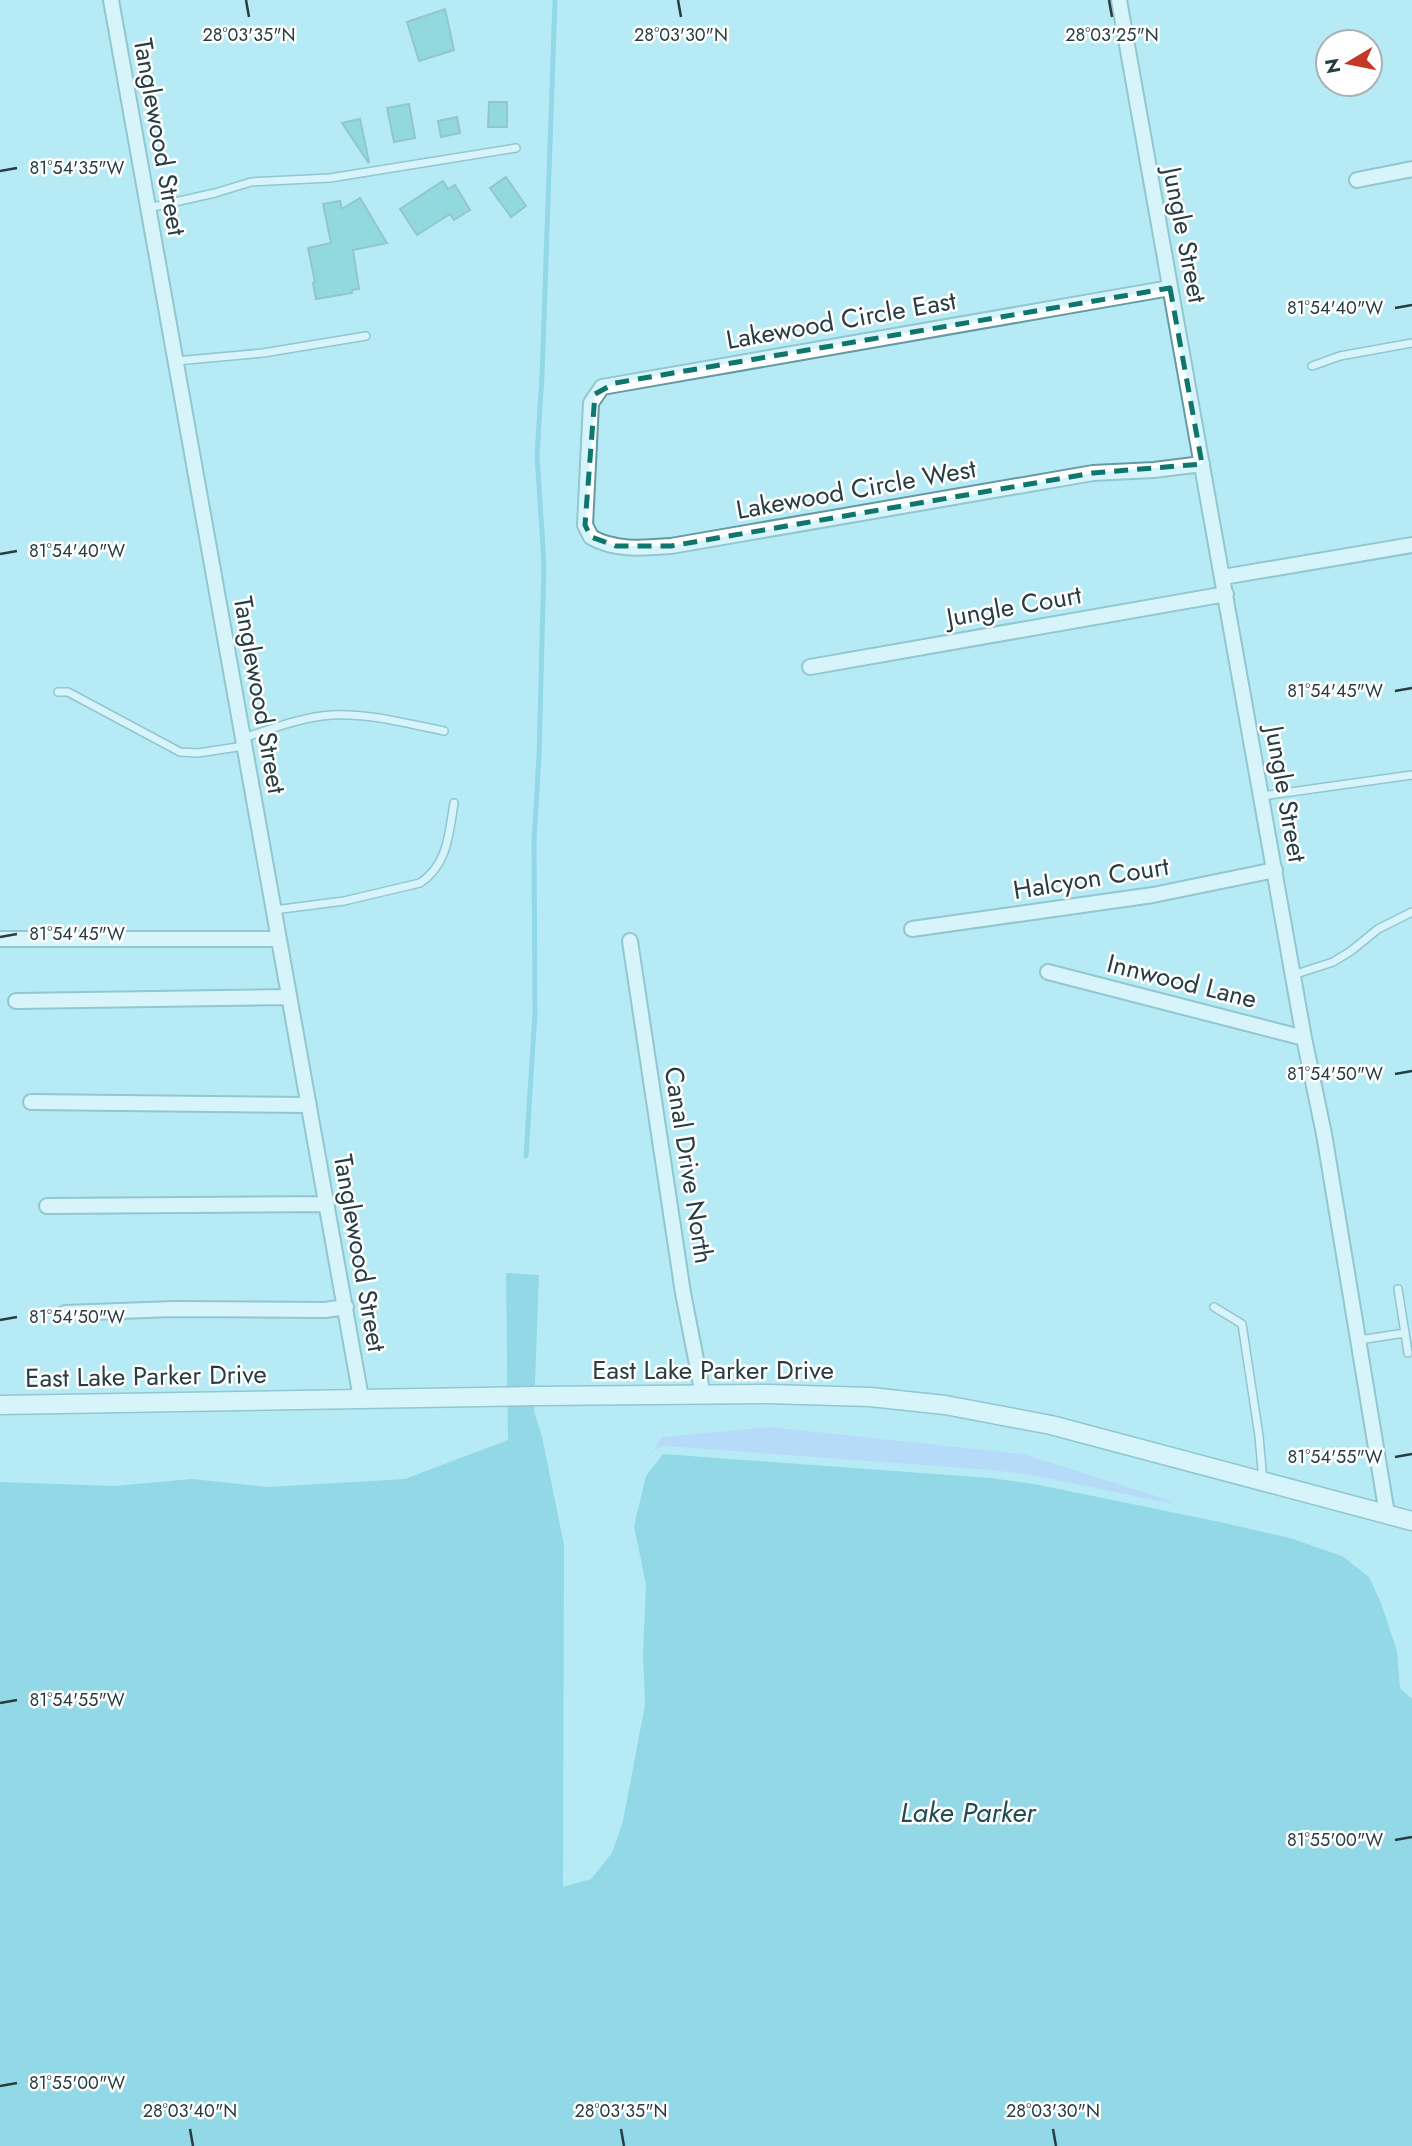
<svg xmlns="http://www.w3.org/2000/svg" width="1412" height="2146" font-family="Jost,sans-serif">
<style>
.green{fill:#b7c8fc}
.water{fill:#66c1d2}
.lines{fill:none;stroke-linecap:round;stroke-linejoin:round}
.stream{stroke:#66c1d2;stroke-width:5}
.building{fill:#66c4bf;stroke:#659996;stroke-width:2}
.service-casing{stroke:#6699a2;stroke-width:10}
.minor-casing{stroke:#6699a2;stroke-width:18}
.tertiary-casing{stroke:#6699a2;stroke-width:21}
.service{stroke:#fff;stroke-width:7}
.minor{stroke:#fff;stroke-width:14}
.tertiary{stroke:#fff;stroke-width:18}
.marked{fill:none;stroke:#0f766e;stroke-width:5;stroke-dasharray:14 9;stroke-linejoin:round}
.ticks{fill:none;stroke:#273d41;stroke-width:2.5}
.labels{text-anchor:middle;stroke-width:5;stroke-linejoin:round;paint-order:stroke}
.street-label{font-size:26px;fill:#273d41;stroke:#fff}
.water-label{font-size:28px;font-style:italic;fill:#224c53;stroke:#fff}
.ticks-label{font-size:18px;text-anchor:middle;fill:#273d41;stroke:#fff;stroke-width:5;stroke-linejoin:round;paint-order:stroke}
</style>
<rect width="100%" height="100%" fill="#b6ebf6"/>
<!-- green -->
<path class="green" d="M 770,1427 L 1023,1454 L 1169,1500 L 1173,1504 L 1036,1476 L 991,1470 L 664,1446 L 655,1449 L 643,1465 L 662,1437 Z"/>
<!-- water -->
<path class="water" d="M 506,1273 L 539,1275 L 534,1411 L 542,1436 L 564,1545 L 563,1887 L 591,1879 L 612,1853 L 623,1821 L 645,1705 L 643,1654 L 646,1585 L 634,1526 L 646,1476 L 663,1454 L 990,1478 L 1034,1484 L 1220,1522 L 1290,1538 L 1342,1556 L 1369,1577 L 1381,1603 L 1397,1651 L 1400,1688 L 1412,1699 L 1412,2146 L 0,2146 L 0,1482 L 114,1486 L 192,1479 L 268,1487 L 405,1479 L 508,1440 Z"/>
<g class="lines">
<!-- stream -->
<path class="stream" d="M 526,1156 L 535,1013 L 534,841 L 539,756 L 544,564 L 537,455 L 542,376 L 555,0"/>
</g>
<!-- building -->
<path class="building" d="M 445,9 L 454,50 L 419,61 L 407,22 Z
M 489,102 L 507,102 L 507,127 L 488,127 Z
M 409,104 L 415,138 L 394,142 L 387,108 Z
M 457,117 L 460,133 L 441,137 L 438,121 Z
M 360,119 L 369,162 L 368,162 L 342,123 Z
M 506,177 L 526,206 L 511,217 L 490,188 Z
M 443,181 L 448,189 L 455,185 L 470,210 L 454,220 L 450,214 L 417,235 L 400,209 Z
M 360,198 L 387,243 L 353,250 L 359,289 L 352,290 L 352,293 L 316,299 L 313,283 L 315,282 L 308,248 L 331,243 L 323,204 L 340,201 L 342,209 Z"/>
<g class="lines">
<defs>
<path id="service" d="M 148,208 L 215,193 L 251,182 L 330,178 L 516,148
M 176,361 L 263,353 L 366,336
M 1312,366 L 1340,356 L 1412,343
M 58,692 L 68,692 L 180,752 L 198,753 L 244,746
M 243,738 C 272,729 301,717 332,715 C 369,713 408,724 444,731
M 1262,796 L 1412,775
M 274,910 L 344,901 L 420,883 C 448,865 449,833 454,803
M 1293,975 L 1333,962 L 1351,951 L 1378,929 L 1412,912
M 1214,1307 L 1242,1324 L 1259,1436 L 1263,1481
M 1405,1333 L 1408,1353
M 1359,1340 L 1405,1333 L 1398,1289"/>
<path id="minor" d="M 111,0 L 361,1398
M 1119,0 L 1304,1038 L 1324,1134 L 1387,1514
M 1357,180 L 1412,169
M 1170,288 L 602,387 L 591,403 L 585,525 L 591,537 C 615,551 644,548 671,546 L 1093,473 L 1154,470 L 1202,464
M 1223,577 L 1412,545
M 810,667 L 1226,594
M 912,929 L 1153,895 L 1275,870
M 0,939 L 279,939
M 630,941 L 683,1293 L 703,1395
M 1048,972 L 1304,1038
M 16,1001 L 289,997
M 31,1102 L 309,1105
M 47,1206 L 327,1204
M 65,1313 L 174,1309 L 325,1310 L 346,1307"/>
<path id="tertiary" d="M 0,1405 L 538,1396 L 768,1394 L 870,1397 L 945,1405 L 1051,1425 L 1412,1521"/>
</defs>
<!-- service casing -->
<use href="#service" class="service-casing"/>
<!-- minor casing -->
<use href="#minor" class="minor-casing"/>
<!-- tertiary casing -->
<use href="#tertiary" class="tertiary-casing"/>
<!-- service -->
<use href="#service" class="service"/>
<!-- minor -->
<use href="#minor" class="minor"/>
<!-- tertiary -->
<use href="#tertiary" class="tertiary"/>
</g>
<!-- marked area -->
<path d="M0 0H1412V2146H0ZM 1170,288 L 1202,464 L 1093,473 L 671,546 L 616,546 L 591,537 L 585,525 L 595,394 L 615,383 Z" fill="#b6ebf6" fill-opacity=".55" fill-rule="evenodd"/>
<path class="marked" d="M 1170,288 L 1202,464 L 1093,473 L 671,546 L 616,546 L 591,537 L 585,525 L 595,394 L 615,383 Z"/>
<!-- ticks -->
<path class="ticks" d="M 246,0 L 249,17M 678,0 L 681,17M 1109,0 L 1112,17M 0,171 L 17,168M 1395,308 L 1412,305M 0,554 L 17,551M 1395,691 L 1412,688M 0,937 L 17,934M 1395,1074 L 1412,1071M 0,1320 L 17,1317M 1395,1457 L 1412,1454M 0,1703 L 17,1700M 1395,1840 L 1412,1837M 0,2086 L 17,2083M 190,2129 L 193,2146M 621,2129 L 624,2146M 1053,2129 L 1056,2146"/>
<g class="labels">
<!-- street labels -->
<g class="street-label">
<text transform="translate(160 137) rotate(80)" y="9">Tanglewood Street</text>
<text transform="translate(1185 235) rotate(79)" y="9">Jungle Street</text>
<text transform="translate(841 320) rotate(-10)" y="9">Lakewood Circle East</text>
<text transform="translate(856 489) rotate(-10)" y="9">Lakewood Circle West</text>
<text transform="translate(1014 606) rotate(-10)" y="9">Jungle Court</text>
<text transform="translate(260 695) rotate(80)" y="9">Tanglewood Street</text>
<text transform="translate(1286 794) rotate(80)" y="9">Jungle Street</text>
<text transform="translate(1091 878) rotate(-9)" y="9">Halcyon Court</text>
<text transform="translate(1182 981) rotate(14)" y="9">Innwood Lane</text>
<text transform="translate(689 1165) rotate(81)" y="9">Canal Drive North</text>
<text transform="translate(360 1253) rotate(80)" y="9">Tanglewood Street</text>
<text x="713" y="1379">East Lake Parker Drive</text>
<text transform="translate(146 1376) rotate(-1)" y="9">East Lake Parker Drive</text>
</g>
<!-- water labels -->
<g class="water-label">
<text x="968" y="1822">Lake Parker</text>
</g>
</g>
<g class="ticks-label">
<text x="249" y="41">28°03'35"N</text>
<text x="681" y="41">28°03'30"N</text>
<text x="1112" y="41">28°03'25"N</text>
<text x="77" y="174">81°54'35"W</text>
<text x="1335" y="314">81°54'40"W</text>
<text x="77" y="557">81°54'40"W</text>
<text x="1335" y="697">81°54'45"W</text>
<text x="77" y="940">81°54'45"W</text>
<text x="1335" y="1080">81°54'50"W</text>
<text x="77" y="1323">81°54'50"W</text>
<text x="1335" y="1463">81°54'55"W</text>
<text x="77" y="1706">81°54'55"W</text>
<text x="1335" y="1846">81°55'00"W</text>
<text x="77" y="2089">81°55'00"W</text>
<text x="190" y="2117">28°03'40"N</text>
<text x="621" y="2117">28°03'35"N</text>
<text x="1053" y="2117">28°03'30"N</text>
</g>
<!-- north arrow -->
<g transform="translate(1349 63) rotate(260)"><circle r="33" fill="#ffffff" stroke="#a9b1b3" stroke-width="2"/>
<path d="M0-5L12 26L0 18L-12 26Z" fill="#c43826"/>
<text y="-10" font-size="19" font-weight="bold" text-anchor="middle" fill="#273d41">N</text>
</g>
</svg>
